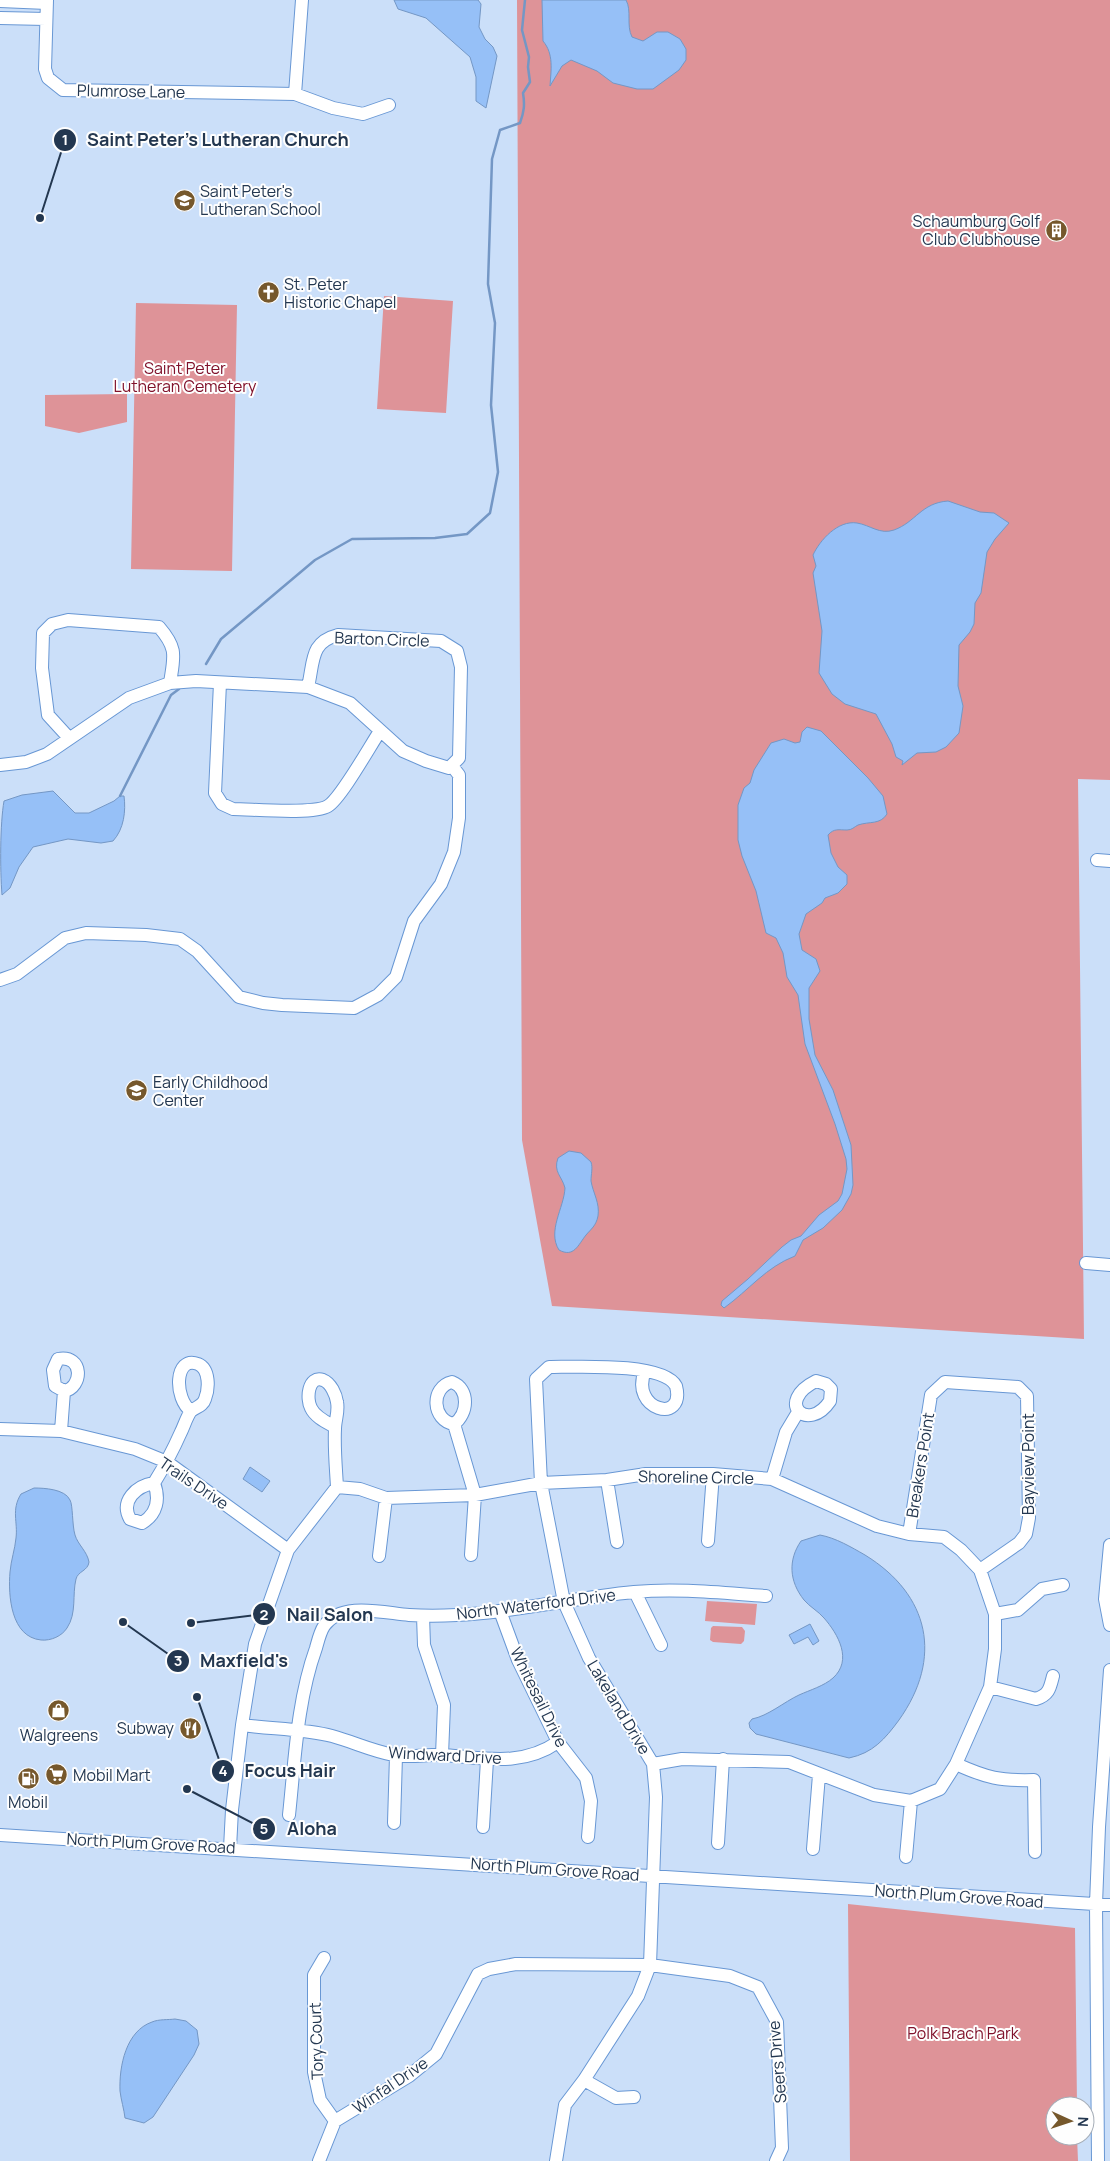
<svg xmlns="http://www.w3.org/2000/svg" width="1110" height="2161" font-family="Manrope,sans-serif">
<style>
.green{fill:#de9398}
.water{fill:#96c0f7;stroke:#7497c5}
.lines{fill:none;stroke-linecap:round;stroke-linejoin:round}
.stream{stroke:#7497c5;stroke-width:2.5}
.minor-casing{stroke:#6897d4;stroke-width:14}
.minor{stroke:#fff;stroke-width:12}
.labels{text-anchor:middle;stroke-width:4;stroke-linejoin:round;paint-order:stroke}
.street-label{font-size:16px;fill:#233750;stroke:#fefefe}
.poi-label{font-size:16px;fill:#233750;stroke:#fefefe;text-anchor:start}
.park-label{font-size:16px;fill:#80122b;stroke:#fefefe}
.leader{fill:none;stroke:#233750;stroke-width:2}
.callout-dot{fill:#233750;stroke:#fefefe;stroke-width:2}
.mark-label{font-size:15px;text-anchor:middle;font-weight:bold;fill:#fff}
.callout-label{font-size:18px;text-anchor:middle;font-weight:bold;fill:#233750;stroke:#fefefe;stroke-width:4;stroke-linejoin:round;paint-order:stroke}
</style>
<rect width="100%" height="100%" fill="#cbdff9"/>
<!-- green -->
<path class="green" d="M 517,0 L 1110,0 L 1110,780 L 1078,779 L 1084,1339 L 552,1306 L 522,1140 Z
M 384,296 L 453,301 L 446,413 L 377,409 Z
M 136,303 L 237,305 L 232,571 L 131,569 Z
M 127,394 L 127,422 L 79,433 L 45,426 L 45,395 Z
M 707,1601 L 757,1604 L 755,1625 L 705,1621 Z
M 713,1626 L 742,1627 L 745,1631 L 744,1641 L 741,1644 L 713,1642 L 710,1640 L 711,1628 Z
M 848,1904 L 1075,1928 L 1077,2106 L 1055,2106 L 1055,2136 L 1077,2136 L 1078,2161 L 850,2161 Z"/>
<!-- water -->
<path class="water" d="M 394,0 L 478,0 L 481,4 L 479,27 L 485,39 L 493,47 L 497,56 L 486,108 L 476,101 L 476,77 L 470,57 L 426,18 L 398,9 Z
M 542,0 L 626,0 C 632,11 626,25 632,37 L 643,41 L 657,32 L 668,32 L 680,39 L 686,49 L 686,60 L 679,70 L 653,89 L 637,89 L 613,83 L 597,71 L 571,60 L 562,66 L 550,86 C 551,70 554,54 543,41 Z
M 948,501 L 980,512 L 994,513 L 1009,523 L 995,539 L 987,552 L 981,593 L 975,603 L 974,624 L 970,632 L 959,645 L 958,686 L 963,706 L 959,733 L 946,747 L 936,752 L 917,753 L 902,765 L 903,761 L 896,757 L 892,744 L 876,714 L 845,704 L 832,694 L 819,673 L 822,631 L 813,573 L 816,566 L 813,555 C 820,540 838,520 857,523 C 870,525 880,535 894,530 C 916,522 921,503 948,501 Z
M 807,727 L 821,731 L 868,778 L 883,796 L 887,814 C 880,825 870,821 858,825 C 854,827 852,830 847,830 C 839,830 834,828 828,835 L 831,853 L 838,867 L 847,875 L 847,884 L 838,893 L 825,898 L 822,903 L 806,914 L 799,934 L 802,950 L 816,959 L 820,971 L 809,988 L 809,1019 L 815,1055 L 833,1090 L 851,1145 L 853,1185 L 851,1194 L 842,1210 L 823,1228 L 803,1240 L 795,1256 C 766,1267 749,1290 724,1308 L 721,1305 L 722,1301 L 748,1279 L 782,1247 L 791,1240 L 801,1236 L 819,1215 L 838,1201 L 842,1194 L 847,1169 L 846,1159 L 835,1124 L 805,1044 L 798,995 L 787,977 L 783,953 L 776,938 L 766,933 L 756,891 L 742,856 L 738,840 L 738,805 L 744,788 L 750,783 L 754,770 L 771,743 L 784,739 L 795,743 L 800,742 L 802,732 Z
M 53,791 L 75,813 L 89,813 L 114,801 L 120,796 L 124,796 C 126,811 124,829 113,841 L 101,843 L 68,839 L 33,847 L 19,867 L 10,888 L 2,895 C 0,869 0,824 4,801 L 22,795 Z
M 569,1151 L 581,1153 L 591,1162 C 593,1168 591,1174 591,1181 C 593,1193 600,1203 598,1216 C 596,1226 591,1229 586,1235 C 578,1245 574,1258 559,1250 C 547,1231 564,1208 565,1188 C 562,1176 553,1172 558,1158 Z
M 250,1467 L 270,1481 L 262,1492 L 243,1479 Z
M 34,1488 C 44,1488 65,1489 70,1500 C 73,1505 72,1525 75,1535 C 78,1545 87,1551 89,1562 C 88,1571 78,1571 76,1579 C 72,1595 77,1613 67,1628 C 62,1636 51,1641 41,1640 C 11,1637 8,1596 10,1572 C 11,1560 15,1549 16,1538 C 18,1522 11,1510 21,1494 Z
M 820,1535 C 836,1538 851,1547 865,1555 C 930,1595 943,1658 899,1720 C 885,1739 873,1753 849,1758 L 756,1734 L 750,1728 L 749,1723 L 752,1719 C 768,1716 784,1702 799,1695 C 810,1690 824,1686 833,1678 C 853,1660 838,1634 824,1618 C 818,1611 810,1607 804,1600 C 789,1581 788,1560 801,1541 Z
M 810,1624 L 819,1641 L 813,1645 L 808,1637 L 794,1644 L 789,1635 Z
M 175,2019 L 186,2021 L 197,2030 L 199,2044 L 194,2055 L 153,2117 L 144,2123 L 125,2118 C 124,2109 121,2100 120,2091 C 119,2066 126,2031 152,2022 C 159,2019 168,2020 175,2019 Z"/>
<g class="lines">
<!-- stream -->
<path class="stream" d="M 206,664 L 221,639 L 315,560 L 352,539 L 435,538 L 467,534 L 490,513 L 498,472 L 491,405 L 495,323 L 488,284 L 492,159 L 500,130 L 520,123 C 524,112 525,105 523,93 L 530,82 L 528,67 L 529,57 L 522,30 L 525,0
M 120,796 L 171,695 L 179,689"/>
<defs>
<path id="minor" d="M 47,0 L 45,69 L 48,78 L 63,90 L 295,94 L 333,108 L 363,114 L 389,105
M 0,1 L 47,3
M 0,18 L 46,19
M 295,94 L 302,0
M 220,683 L 215,793 L 222,804 L 233,809 C 252,809 313,815 328,806 C 341,798 370,746 380,731
M 69,738 L 48,715 L 42,668 L 43,633 L 52,624 L 68,620 L 159,627 C 178,649 174,656 170,683
M 0,765 L 26,762 L 47,754 L 129,698 L 170,683 L 196,681 L 308,687 L 350,703 L 403,751 L 426,761 L 449,768 L 459,758 L 461,667 L 457,651 L 441,641 L 338,635 C 310,642 314,661 308,687
M 1097,860 L 1110,861
M 0,980 L 17,974 L 65,938 L 86,933 L 146,935 L 180,939 L 197,951 L 239,997 L 263,1003 L 282,1005 L 354,1008 L 378,995 L 396,977 L 414,921 L 441,884 L 454,852 L 459,818 L 459,775 L 452,766
M 1086,1263 L 1110,1265
M 58,1359 C 84,1354 83,1388 64,1391 L 55,1386 L 53,1370 Z
M 816,1381 L 826,1384 L 831,1389 L 830,1401 C 808,1434 774,1402 816,1381 Z
M 452,1382 C 470,1389 468,1414 454,1424 C 432,1421 430,1387 452,1382 Z
M 454,1424 L 475,1495 L 471,1555
M 335,1427 C 326,1422 315,1417 311,1408 C 306,1399 308,1375 323,1380 C 331,1383 336,1395 337,1402 C 339,1412 335,1420 335,1429 C 334,1448 336,1468 337,1487
M 0,1429 L 61,1431 L 135,1449 L 167,1462 L 288,1550
M 61,1431 L 64,1391
M 772,1479 L 786,1432 L 798,1412
M 607,1480 L 617,1542
M 154,1483 C 160,1499 157,1514 142,1523 L 130,1519 C 120,1501 136,1486 154,1483 C 164,1467 173,1450 181,1432 C 184,1426 187,1416 191,1411 C 196,1407 203,1406 205,1399 C 209,1389 210,1369 198,1364 C 174,1355 174,1399 191,1411
M 909,1534 L 931,1395 L 945,1382 L 1018,1387 L 1027,1396 L 1029,1518 L 1026,1534 L 1019,1543 L 980,1570
M 708,1541 L 713,1474
M 1110,1545 L 1105,1599 L 1110,1625
M 379,1556 L 386,1498
M 635,1592 L 661,1645
M 500,1611 L 518,1660 L 558,1742 L 586,1778 L 591,1801 L 588,1837
M 995,1614 L 1018,1610 L 1042,1589 L 1063,1585
M 423,1616 L 424,1645 L 444,1705 L 442,1755
M 990,1687 L 1036,1699 C 1049,1695 1050,1688 1053,1676
M 242,1725 C 271,1729 304,1729 332,1736 C 354,1742 372,1751 394,1755 C 410,1758 428,1754 444,1755 C 485,1758 522,1767 558,1742
M 956,1764 C 987,1778 1000,1781 1034,1780 L 1035,1852
M 289,1815 C 295,1759 297,1701 316,1648 C 318,1641 320,1632 324,1626 C 341,1601 384,1613 409,1615 C 485,1620 559,1599 634,1592 C 678,1588 722,1593 766,1596
M 394,1823 L 396,1756
M 483,1827 L 487,1760
M 0,1835 L 1110,1905
M 718,1843 L 723,1759
M 230,1848 L 232,1810 L 242,1725 L 255,1644 L 288,1550 L 337,1487 L 360,1489 L 386,1498 L 475,1495 L 541,1483 L 607,1480 L 646,1474 L 713,1474 L 772,1479 L 877,1526 L 909,1534 L 944,1537 L 961,1550 L 980,1570 L 995,1614 L 995,1649 L 990,1687 L 956,1764 L 940,1789 L 911,1801 L 874,1795 L 789,1762 L 682,1759 L 653,1764
M 813,1849 L 819,1775
M 906,1857 L 911,1801
M 324,1958 L 314,1975 L 314,2072 L 320,2100 L 335,2121
M 584,2080 L 616,2098 L 634,2097
M 319,2161 L 335,2121 L 409,2076 L 436,2054 L 478,1974 L 489,1969 L 516,1964 L 650,1965 L 730,1976 L 758,1987 L 777,2022 L 782,2148 L 776,2161
M 556,2161 L 565,2105 L 584,2080 L 638,1996 L 650,1965 L 656,1797 L 653,1764 L 589,1658 L 564,1602 L 541,1483 L 536,1379 L 549,1367 C 575,1367 663,1362 676,1386 C 686,1425 629,1410 645,1371
M 1098,2161 L 1096,1904 L 1099,1827 L 1110,1670"/>
</defs>
<!-- minor casing -->
<use href="#minor" class="minor-casing"/>
<!-- minor -->
<use href="#minor" class="minor"/>
</g>
<!-- icons -->
<defs>
<symbol id="school-disc" viewBox="-11 -11 22 22"><circle r="9.5" fill="#76582c" stroke="#fefefe"/><path d="M0-5L7-2L0 1L-7-2ZM-4 1L0 2.5L4 1V4Q0 6-4 4Z" fill="#fff"/></symbol>
<symbol id="building-disc" viewBox="-11 -11 22 22"><circle r="9.5" fill="#76582c" stroke="#fefefe"/><path d="M-4-6H4V6H1V3H-1V6H-4ZM-2.5-4.3h1.7v1.8h-1.7ZM.8-4.3h1.7v1.8H.8ZM-2.5-1h1.7V.8h-1.7ZM.8-1h1.7V.8H.8Z" fill="#fff"/></symbol>
<symbol id="church-disc" viewBox="-11 -11 22 22"><circle r="9.5" fill="#76582c" stroke="#fefefe"/><path d="M-1.2-6h2.4v3.5h3.3v2.4h-3.3V6h-2.4V-.1h-3.3v-2.4h3.3Z" fill="#fff"/></symbol>
<symbol id="shop-disc" viewBox="-11 -11 22 22"><circle r="9.5" fill="#76582c" stroke="#fefefe"/><path d="M-5-2.5h2.3a2.7 3.5 0 0 1 5.4 0H5L5.5 6h-11ZM-1.5-2.5h3a1.5 2.3 0 0 0-3 0Z" fill="#fff"/></symbol>
<symbol id="restaurant-disc" viewBox="-11 -11 22 22"><circle r="9.5" fill="#76582c" stroke="#fefefe"/><path d="M-5-6h1v4h1v-4h1v4h1v-4h1v5L-1.5 .5V6h-2V.5L-5-1ZM5-6V6H3V1.5H1.5Q1.5-4 5-6Z" fill="#fff"/></symbol>
<symbol id="supermarket-disc" viewBox="-11 -11 22 22"><circle r="9.5" fill="#76582c" stroke="#fefefe"/><path d="M-6-5.5h2.5l.6 2H6L4.5 2H-2.5L-4.4-4H-6ZM-1.5 3.2a1.3 1.3 0 1 0 .1 0ZM3 3.2a1.3 1.3 0 1 0 .1 0Z" fill="#fff"/></symbol>
<symbol id="fuel-disc" viewBox="-11 -11 22 22"><circle r="9.5" fill="#76582c" stroke="#fefefe"/><path d="M-5.5-6h7V0h2V4h1.3V-2.5L3-4.5l.8-.8L6-3V5H2.5V1h-1V6h-7ZM-4.2-4.7v3.2H.2V-4.7Z" fill="#fff"/></symbol>
</defs>
<g fill-rule="evenodd">
<use href="#school-disc" x="172" y="188" width="25" height="25"/>
<use href="#building-disc" x="1044" y="218" width="25" height="25"/>
<use href="#church-disc" x="256" y="280" width="25" height="25"/>
<use href="#school-disc" x="124" y="1078" width="25" height="25"/>
<use href="#shop-disc" x="46" y="1698" width="25" height="25"/>
<use href="#restaurant-disc" x="178" y="1716" width="25" height="25"/>
<use href="#supermarket-disc" x="44" y="1762" width="25" height="25"/>
<use href="#fuel-disc" x="16" y="1766" width="25" height="25"/>
</g>
<g class="labels">
<!-- street labels -->
<g class="street-label">
<text transform="translate(131 91) rotate(1)" y="6">Plumrose Lane</text>
<text transform="translate(382 639) rotate(2)" y="6">Barton Circle</text>
<text transform="translate(1028 1464) rotate(-90)" y="6">Bayview Point</text>
<text transform="translate(920 1465) rotate(-81)" y="6">Breakers Point</text>
<text transform="translate(696 1477) rotate(1)" y="6">Shoreline Circle</text>
<text transform="translate(194 1483) rotate(34)" y="6">Trails Drive</text>
<text transform="translate(536 1604) rotate(-7)" y="6">North Waterford Drive</text>
<text transform="translate(539 1697) rotate(64)" y="6">Whitesail Drive</text>
<text transform="translate(619 1707) rotate(59)" y="6">Lakeland Drive</text>
<text transform="translate(445 1755) rotate(3)" y="6">Windward Drive</text>
<text transform="translate(151 1843) rotate(3)" y="6">North Plum Grove Road</text>
<text transform="translate(555 1869) rotate(4)" y="6">North Plum Grove Road</text>
<text transform="translate(959 1896) rotate(4)" y="6">North Plum Grove Road</text>
<text transform="translate(316 2041) rotate(-92)" y="6">Tory Court</text>
<text transform="translate(777 2062) rotate(-95)" y="6">Seers Drive</text>
<text transform="translate(390 2085) rotate(-34)" y="6">Winfal Drive</text>
</g>
<!-- poi labels -->
<g class="poi-label">
<text x="200" y="197">Saint Peter's<tspan x="200" dy="18">Lutheran School</tspan></text>
<text x="1040" y="227" text-anchor="end">Schaumburg Golf<tspan x="1040" dy="18">Club Clubhouse</tspan></text>
<text x="284" y="290">St. Peter<tspan x="284" dy="18">Historic Chapel</tspan></text>
<text x="153" y="1088">Early Childhood<tspan x="153" dy="18">Center</tspan></text>
<text x="174" y="1734" text-anchor="end">Subway</text>
<text x="59" y="1741" text-anchor="middle">Walgreens</text>
<text x="73" y="1781">Mobil Mart</text>
<text x="28" y="1808" text-anchor="middle">Mobil</text>
</g>
<!-- park labels -->
<g class="park-label">
<text x="185" y="374">Saint Peter<tspan x="185" dy="18">Lutheran Cemetery</tspan></text>
<text x="963" y="2039">Polk Brach Park</text>
</g>
</g>
<!-- callouts -->
<path class="leader" d="M40 218L65 140M191 1623L264 1614M123 1622L178 1661M197 1697L223 1771M187 1789L264 1829"/>
<g class="callout-dot">
<circle cx="40" cy="218" r="5"/>
<circle cx="191" cy="1623" r="5"/>
<circle cx="123" cy="1622" r="5"/>
<circle cx="197" cy="1697" r="5"/>
<circle cx="187" cy="1789" r="5"/>
<circle cx="65" cy="140" r="12"/>
<circle cx="264" cy="1614" r="12"/>
<circle cx="178" cy="1661" r="12"/>
<circle cx="223" cy="1771" r="12"/>
<circle cx="264" cy="1829" r="12"/>
</g>
<g class="mark-label">
<text x="65" y="145">1</text>
<text x="264" y="1620">2</text>
<text x="178" y="1666">3</text>
<text x="223" y="1776">4</text>
<text x="264" y="1834">5</text>
</g>
<g class="callout-label">
<text x="218" y="146">Saint Peter's Lutheran Church</text>
<text x="330" y="1621">Nail Salon</text>
<text x="244" y="1667">Maxfield's</text>
<text x="290" y="1777">Focus Hair</text>
<text x="312" y="1835">Aloha</text>
</g>
<!-- north arrow -->
<g transform="translate(1070 2121) rotate(93)"><circle r="24" fill="#fefefe" stroke="#a6aeb8"/>
<path d="M0-4L9 19L0 12L-9 19Z" fill="#76582c"/>
<text y="-8" font-size="14" font-weight="bold" text-anchor="middle" fill="#233750">N</text>
</g>
</svg>
